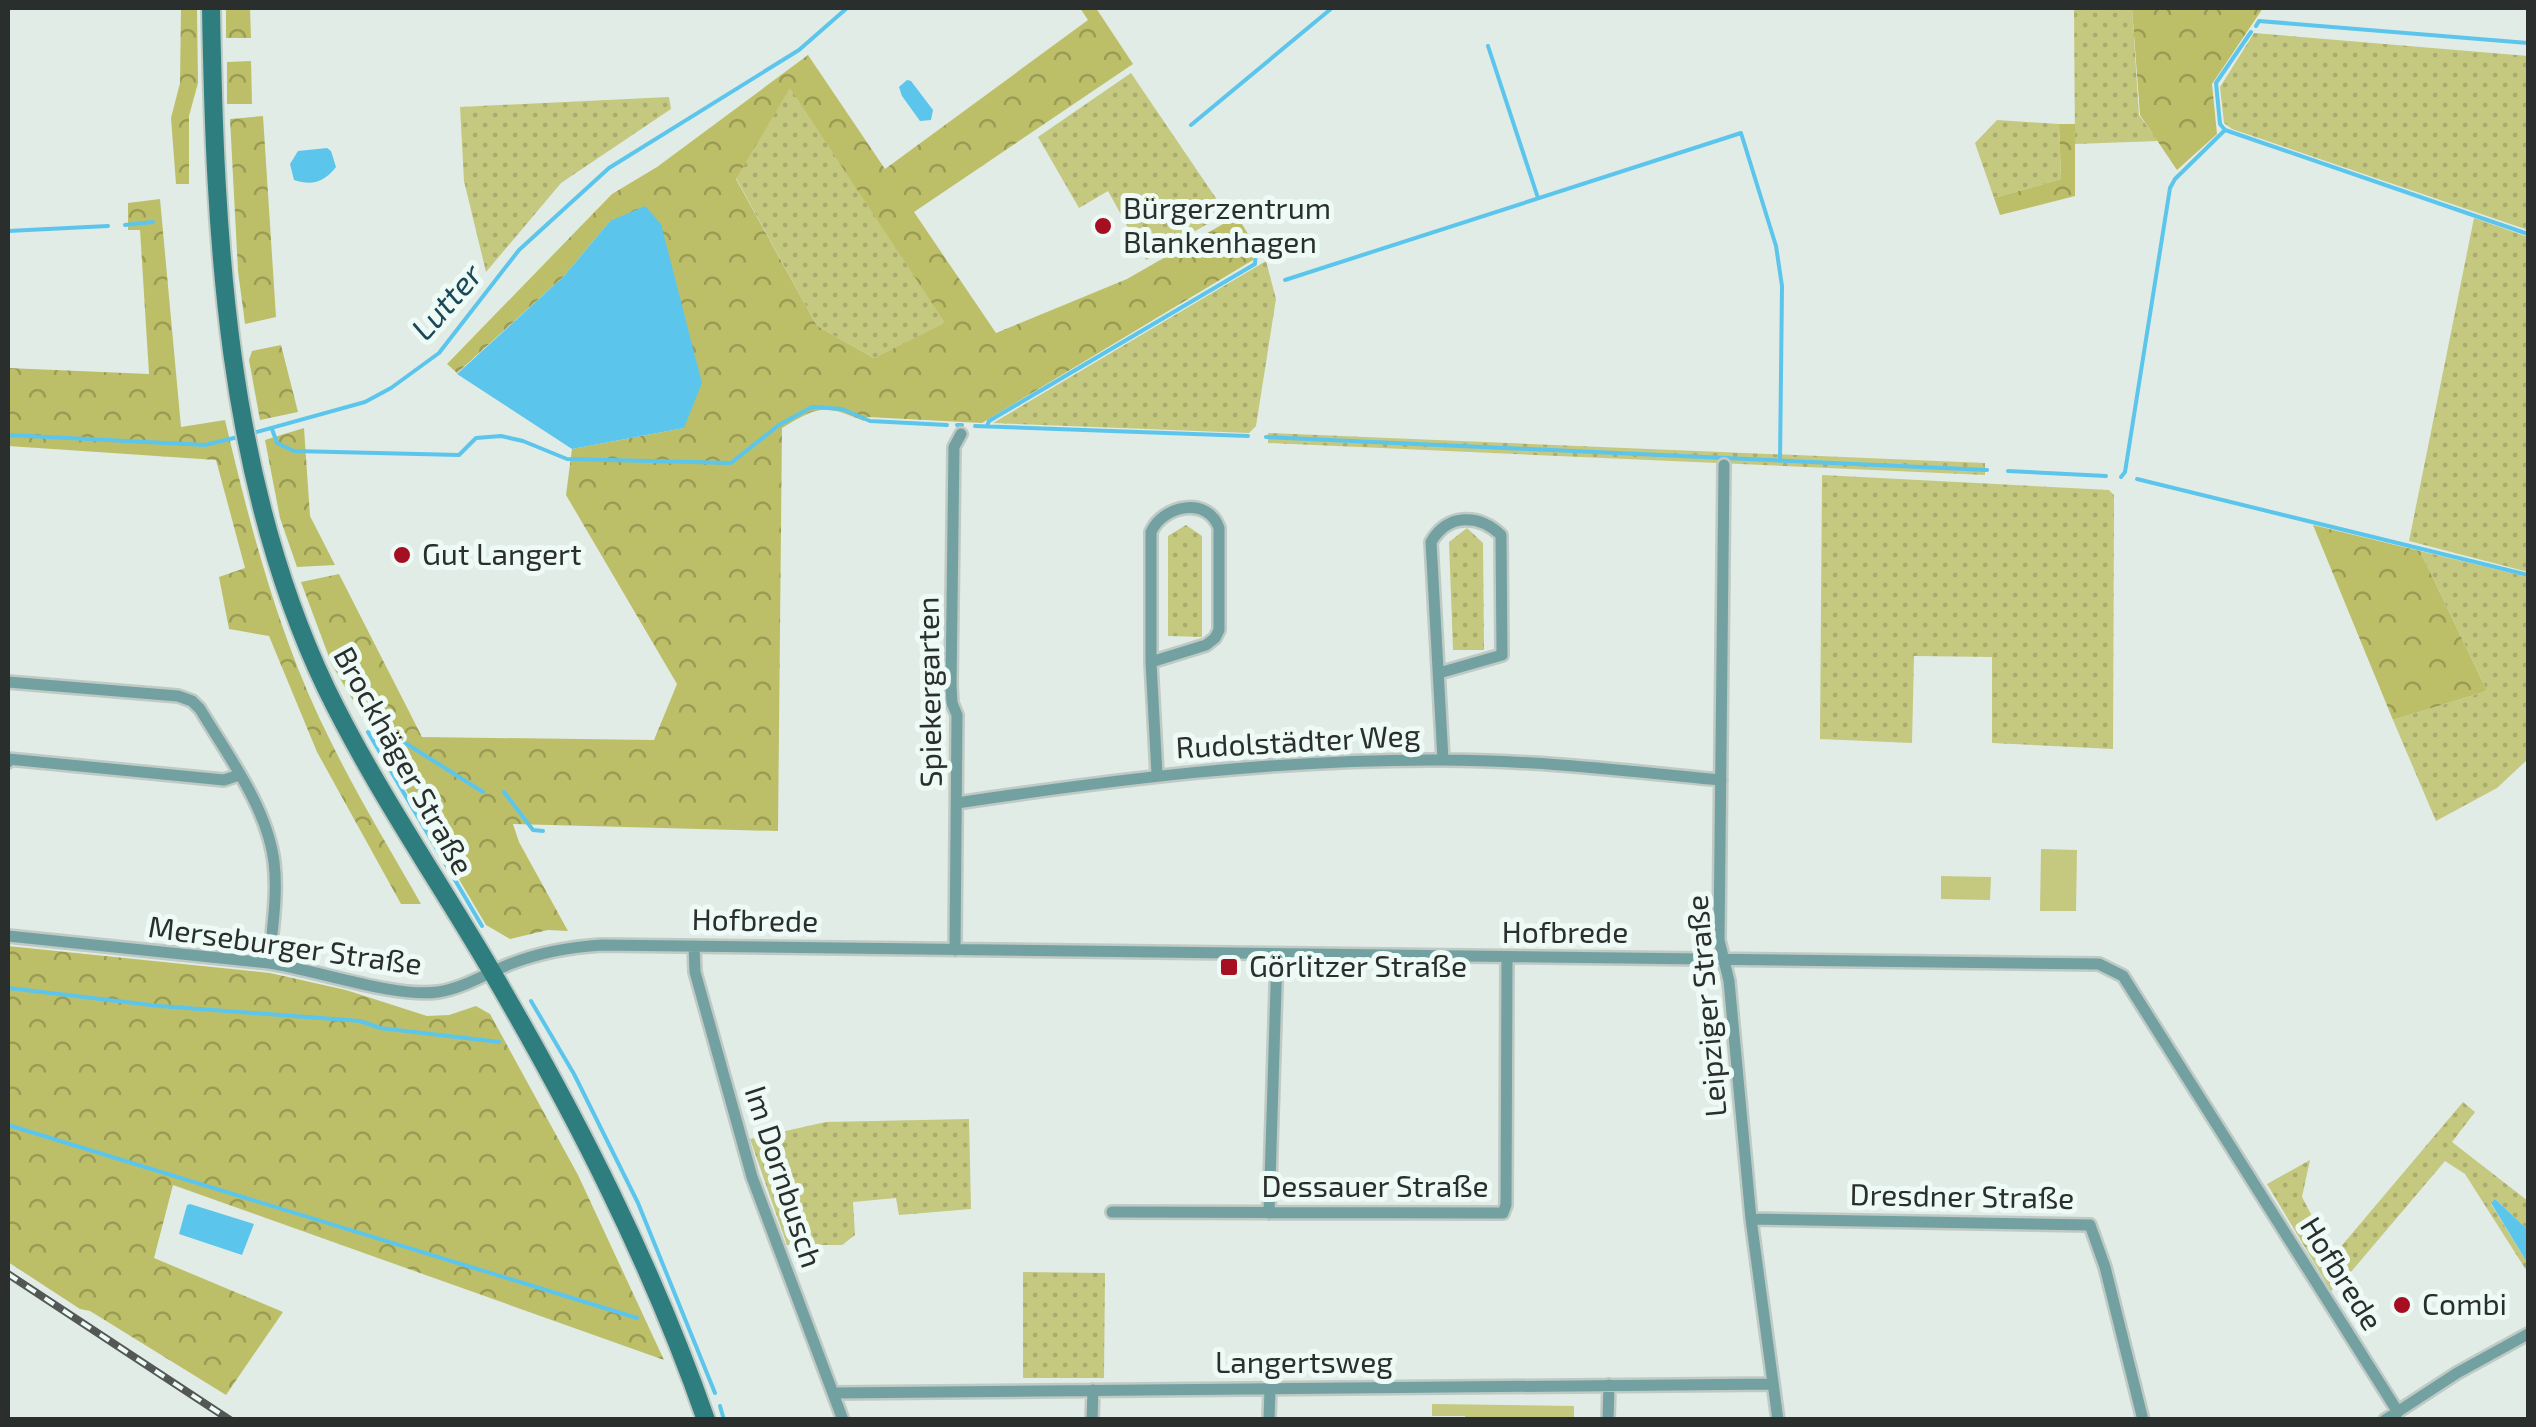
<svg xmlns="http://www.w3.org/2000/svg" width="2536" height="1427" font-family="'Exo 2',sans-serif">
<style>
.grass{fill:url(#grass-dots)}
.forest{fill:url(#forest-crowns);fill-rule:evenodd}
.pitch{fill:#c5c87f}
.water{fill:#5cc5ec}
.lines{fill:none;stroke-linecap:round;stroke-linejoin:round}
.stream{stroke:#5cc5ec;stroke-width:4}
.street-casing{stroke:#c0cac5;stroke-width:16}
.secondary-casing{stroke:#c0cac5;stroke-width:22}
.street{stroke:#73a1a2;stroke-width:11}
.secondary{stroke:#2f7e7f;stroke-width:18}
.rail-casing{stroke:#535856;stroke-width:8}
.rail{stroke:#eefaf5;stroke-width:4;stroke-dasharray:11;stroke-linecap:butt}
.poi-dot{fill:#a60e21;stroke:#eefaf5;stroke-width:4}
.labels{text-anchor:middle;stroke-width:10;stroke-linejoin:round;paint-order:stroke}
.poi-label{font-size:30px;fill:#2a2e2c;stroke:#eefaf5;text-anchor:start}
.street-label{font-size:30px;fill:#2a2e2c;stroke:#eefaf5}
.water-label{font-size:32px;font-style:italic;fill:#1b4859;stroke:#eefaf5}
</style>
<defs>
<pattern id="grass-dots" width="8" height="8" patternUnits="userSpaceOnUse" patternTransform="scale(2.5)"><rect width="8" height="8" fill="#c5c87f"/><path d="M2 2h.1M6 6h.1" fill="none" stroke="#a9ac6e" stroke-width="1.8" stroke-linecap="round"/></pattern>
<pattern id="forest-crowns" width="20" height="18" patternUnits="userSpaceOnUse" patternTransform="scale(2.5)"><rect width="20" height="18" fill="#bdbf68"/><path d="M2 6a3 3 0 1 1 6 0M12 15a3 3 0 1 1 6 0" fill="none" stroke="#9a9c56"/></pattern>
</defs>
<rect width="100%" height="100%" fill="#e1ece7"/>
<!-- grass -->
<path class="grass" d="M 2074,8 L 2132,8 L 2139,115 L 2158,141 L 2075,144 Z
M 2254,33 L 2528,56 L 2528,230 L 2232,129 L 2224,123 L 2220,87 Z
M 1131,73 L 1226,213 L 1146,260 L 1108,191 L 1079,208 L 1038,137 Z
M 790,87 L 946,324 L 874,358 L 817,326 L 736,178 Z
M 669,97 L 671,109 L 561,183 L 486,272 L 464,181 L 460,107 Z
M 1997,120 L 2059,124 L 2061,179 L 1994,198 L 1975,143 Z
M 2474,218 L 2528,237 L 2528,572 L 2409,541 Z
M 1266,261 L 1276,299 L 1256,426 L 1249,433 L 993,423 Z
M 1268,433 L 1985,463 L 1985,475 L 1268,443 Z
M 1822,475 L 2109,490 L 2114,495 L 2113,749 L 1992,743 L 1992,657 L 1914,656 L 1912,743 L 1820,739 Z
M 1186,525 L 1202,536 L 1202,637 L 1168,636 L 1168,536 Z
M 1467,528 L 1483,543 L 1484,650 L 1453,650 L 1449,542 Z
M 2420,551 L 2528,577 L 2528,759 L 2497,788 L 2436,821 L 2393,720 L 2487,691 Z
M 2463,1102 L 2475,1112 L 2452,1142 L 2528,1201 L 2528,1230 L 2495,1199 L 2491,1204 L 2528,1264 L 2528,1273 L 2465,1174 L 2445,1161 L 2345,1279 L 2331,1291 L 2267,1184 L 2310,1160 L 2302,1197 L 2333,1256 Z
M 969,1119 L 971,1209 L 899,1215 L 896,1198 L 853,1202 L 855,1235 L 842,1245 L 787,1245 L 750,1139 L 826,1122 Z
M 1023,1272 L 1105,1273 L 1104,1378 L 1023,1378 Z"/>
<!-- forest -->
<path class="forest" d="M 181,8 L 197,8 L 198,83 L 189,116 L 189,184 L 176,184 L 171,118 L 180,83 Z
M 226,8 L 250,8 L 251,38 L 226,38 Z
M 1080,8 L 1096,8 L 1133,64 L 914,212 L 996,333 L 1127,279 L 1237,216 L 1253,242 L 1253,260 L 982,423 L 867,417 L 864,421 C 824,404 818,406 782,428 L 778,831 L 513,824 L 519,842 L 568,931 L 548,930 L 510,939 L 486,925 L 332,665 L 301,582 L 339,574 L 422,737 L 654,740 L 677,684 L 566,495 L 572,449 L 684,428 L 610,221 L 564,276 L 457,373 L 447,364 L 612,194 L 657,167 L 808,55 L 885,169 L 1088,20 ZM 790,88 L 945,323 L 874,358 L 817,326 L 736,179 Z
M 2132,8 L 2263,8 L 2212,84 L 2217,134 L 2177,170 L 2140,115 Z
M 251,61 L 252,104 L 227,104 L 227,62 Z
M 263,116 L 276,317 L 245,324 L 238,271 L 230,119 Z
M 2059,124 L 2075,124 L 2075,196 L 2000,215 L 1994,198 L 2061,179 Z
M 160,199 L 181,427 L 225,420 C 251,530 280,642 332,744 C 359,799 391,851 421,904 L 401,904 L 317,752 L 269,636 L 229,629 L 219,577 L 245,568 L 216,460 L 8,446 L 8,368 L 149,374 L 140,230 L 128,230 L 128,203 Z
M 281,345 L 298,412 L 260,420 L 249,360 L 252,351 Z
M 304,428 L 310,516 L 335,565 L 297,567 L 280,518 L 265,440 Z
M 2313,525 L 2420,551 L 2487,691 L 2393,720 Z
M 8,946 L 270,973 L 346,990 L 427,1016 L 449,1015 L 476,1006 L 490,1014 L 578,1175 L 664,1360 L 173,1185 L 154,1258 L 283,1312 L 226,1395 L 90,1311 L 80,1309 L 8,1262 Z"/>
<!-- pitch -->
<path class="pitch" d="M 2041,849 L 2077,850 L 2076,911 L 2040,911 Z
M 1941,876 L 1991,877 L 1990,900 L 1941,899 Z
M 1432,1404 L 1574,1406 L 1574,1417 L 1466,1419 L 1465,1416 L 1432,1416 Z"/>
<!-- water -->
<path class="water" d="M 907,80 L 911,81 L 933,110 L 931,120 L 920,121 L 902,96 L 899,87 Z
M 327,148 L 331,151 L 336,167 C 324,182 313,186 294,180 L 290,164 L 298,151 Z
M 645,206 L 661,224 L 702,383 L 684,428 L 572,449 L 457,374 L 564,276 L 610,221 Z
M 2495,1199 L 2528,1230 L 2528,1264 L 2491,1203 Z
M 190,1204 L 254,1224 L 242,1255 L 179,1234 L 187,1205 Z"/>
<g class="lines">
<!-- stream -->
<path class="stream" d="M 2256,26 L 2259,21 L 2528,43
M 2251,32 L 2216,83 L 2220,124 L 2225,130 L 2528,234
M 1488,46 L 1538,198
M 1191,125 L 1332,8
M 125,225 L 153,222
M 8,231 L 108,226
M 1285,280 L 1741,133 L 1776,246 L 1782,286 L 1780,461
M 957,425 L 962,425
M 975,426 L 1248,436
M 987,426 L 989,421 L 1255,264 L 1256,248
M 272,429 L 277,443 L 294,451 L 459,455 L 476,438 L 501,436 L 523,441 L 567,459 L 731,463 L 779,425 L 812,407 L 842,409 L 870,421 L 947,425
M 253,433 L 365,402 L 391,388 L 439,353 L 519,250 L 609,168 L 799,50 L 847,8
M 8,435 L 205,445 L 238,437
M 1266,437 L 1987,470
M 2008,471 L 2106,476
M 2121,477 L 2125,472 L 2170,188 L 2175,179 L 2225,130
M 2137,479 L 2528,575
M 383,729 L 483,792
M 368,732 L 482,926
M 504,792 L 533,830 L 543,831
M 8,988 L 159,1006 L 360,1021 L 380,1028 L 499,1042
M 531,1001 L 574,1074 L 638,1203 L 715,1393
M 8,1125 L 637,1318
M 720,1406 L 724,1420"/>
<defs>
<path id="street" d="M 1724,465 L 1719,940 L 1729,981 L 1751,1219 L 1778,1420
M 1151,662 L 1206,645 L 1215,638 L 1219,630 L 1219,528 C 1208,496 1163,505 1151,532 L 1151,662 L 1157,774
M 1439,673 L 1502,655 L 1501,535 C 1479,514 1448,513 1431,542 L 1443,760
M 8,682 L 178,696 L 192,701 L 200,709 C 228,756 267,807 274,862 C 278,895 272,930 269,963
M 8,762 L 8,759 L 224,780 L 239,775
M 957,803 C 1118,779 1278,759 1441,760 C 1534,760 1628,771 1721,780
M 8,936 L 269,963 C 316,970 395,998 438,992 C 464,988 487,973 510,964 C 541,952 569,947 602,945 L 2099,964 L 2123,976 L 2398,1412
M 694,946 L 695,972 L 752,1177 L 843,1420
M 955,950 L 957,715 L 952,703 L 951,685 L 954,447 L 961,434
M 1112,1212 L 1503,1213 L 1506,1205 L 1507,959
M 1269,1213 L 1277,955
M 1751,1219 L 2090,1225 L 2105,1267 L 2143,1420
M 835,1393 L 1773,1384
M 1092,1420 L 1093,1390
M 1269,1420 L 1270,1389
M 1608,1420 L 1609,1385
M 2385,1420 L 2457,1373 L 2528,1334"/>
<path id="secondary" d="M 211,8 C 215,237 226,478 326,688 C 374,787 437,878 492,972 C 576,1116 651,1262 706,1420"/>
</defs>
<!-- street casing -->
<use href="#street" class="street-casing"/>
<!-- secondary casing -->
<use href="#secondary" class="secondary-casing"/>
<!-- street -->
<use href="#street" class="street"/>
<!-- secondary -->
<use href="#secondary" class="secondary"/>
<defs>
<path id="rail" d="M 8,1274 L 230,1420"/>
</defs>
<!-- rail casing -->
<use href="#rail" class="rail-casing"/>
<!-- rail -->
<use href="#rail" class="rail"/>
</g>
<!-- markers -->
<g class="poi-dot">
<circle cx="1103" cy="226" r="10"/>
<circle cx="402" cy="555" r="10"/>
<rect x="1219" y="957" width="20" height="20" rx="5"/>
<circle cx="2402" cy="1305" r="10"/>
</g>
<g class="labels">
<!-- poi labels -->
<g class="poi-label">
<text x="1123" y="219">Bürgerzentrum<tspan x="1123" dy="34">Blankenhagen</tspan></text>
<text x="422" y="565">Gut Langert</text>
<text x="1249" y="977">Görlitzer Straße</text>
<text x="2422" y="1315">Combi</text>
</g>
<!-- street labels -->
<g class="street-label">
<text transform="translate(930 692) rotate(-91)" y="10">Spiekergarten</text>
<text transform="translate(1298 742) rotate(-3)" y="10">Rudolstädter Weg</text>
<text transform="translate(403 761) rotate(61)" y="10">Brockhäger Straße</text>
<text transform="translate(755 921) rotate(1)" y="10">Hofbrede</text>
<text x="1565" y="943">Hofbrede</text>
<text transform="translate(285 946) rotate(8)" y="10">Merseburger Straße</text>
<text transform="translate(1707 1006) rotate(-95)" y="10">Leipziger Straße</text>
<text transform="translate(783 1177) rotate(72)" y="10">Im Dornbusch</text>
<text x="1375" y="1197">Dessauer Straße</text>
<text transform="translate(1962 1197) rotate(1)" y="10">Dresdner Straße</text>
<text transform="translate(2341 1274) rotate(58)" y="10">Hofbrede</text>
<text x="1304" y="1373">Langertsweg</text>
</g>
<!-- water labels -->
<g class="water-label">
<text transform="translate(447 302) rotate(-49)" y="11">Lutter</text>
</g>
</g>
<!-- border -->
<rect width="2536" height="1427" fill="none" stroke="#2a2e2c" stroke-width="20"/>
</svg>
